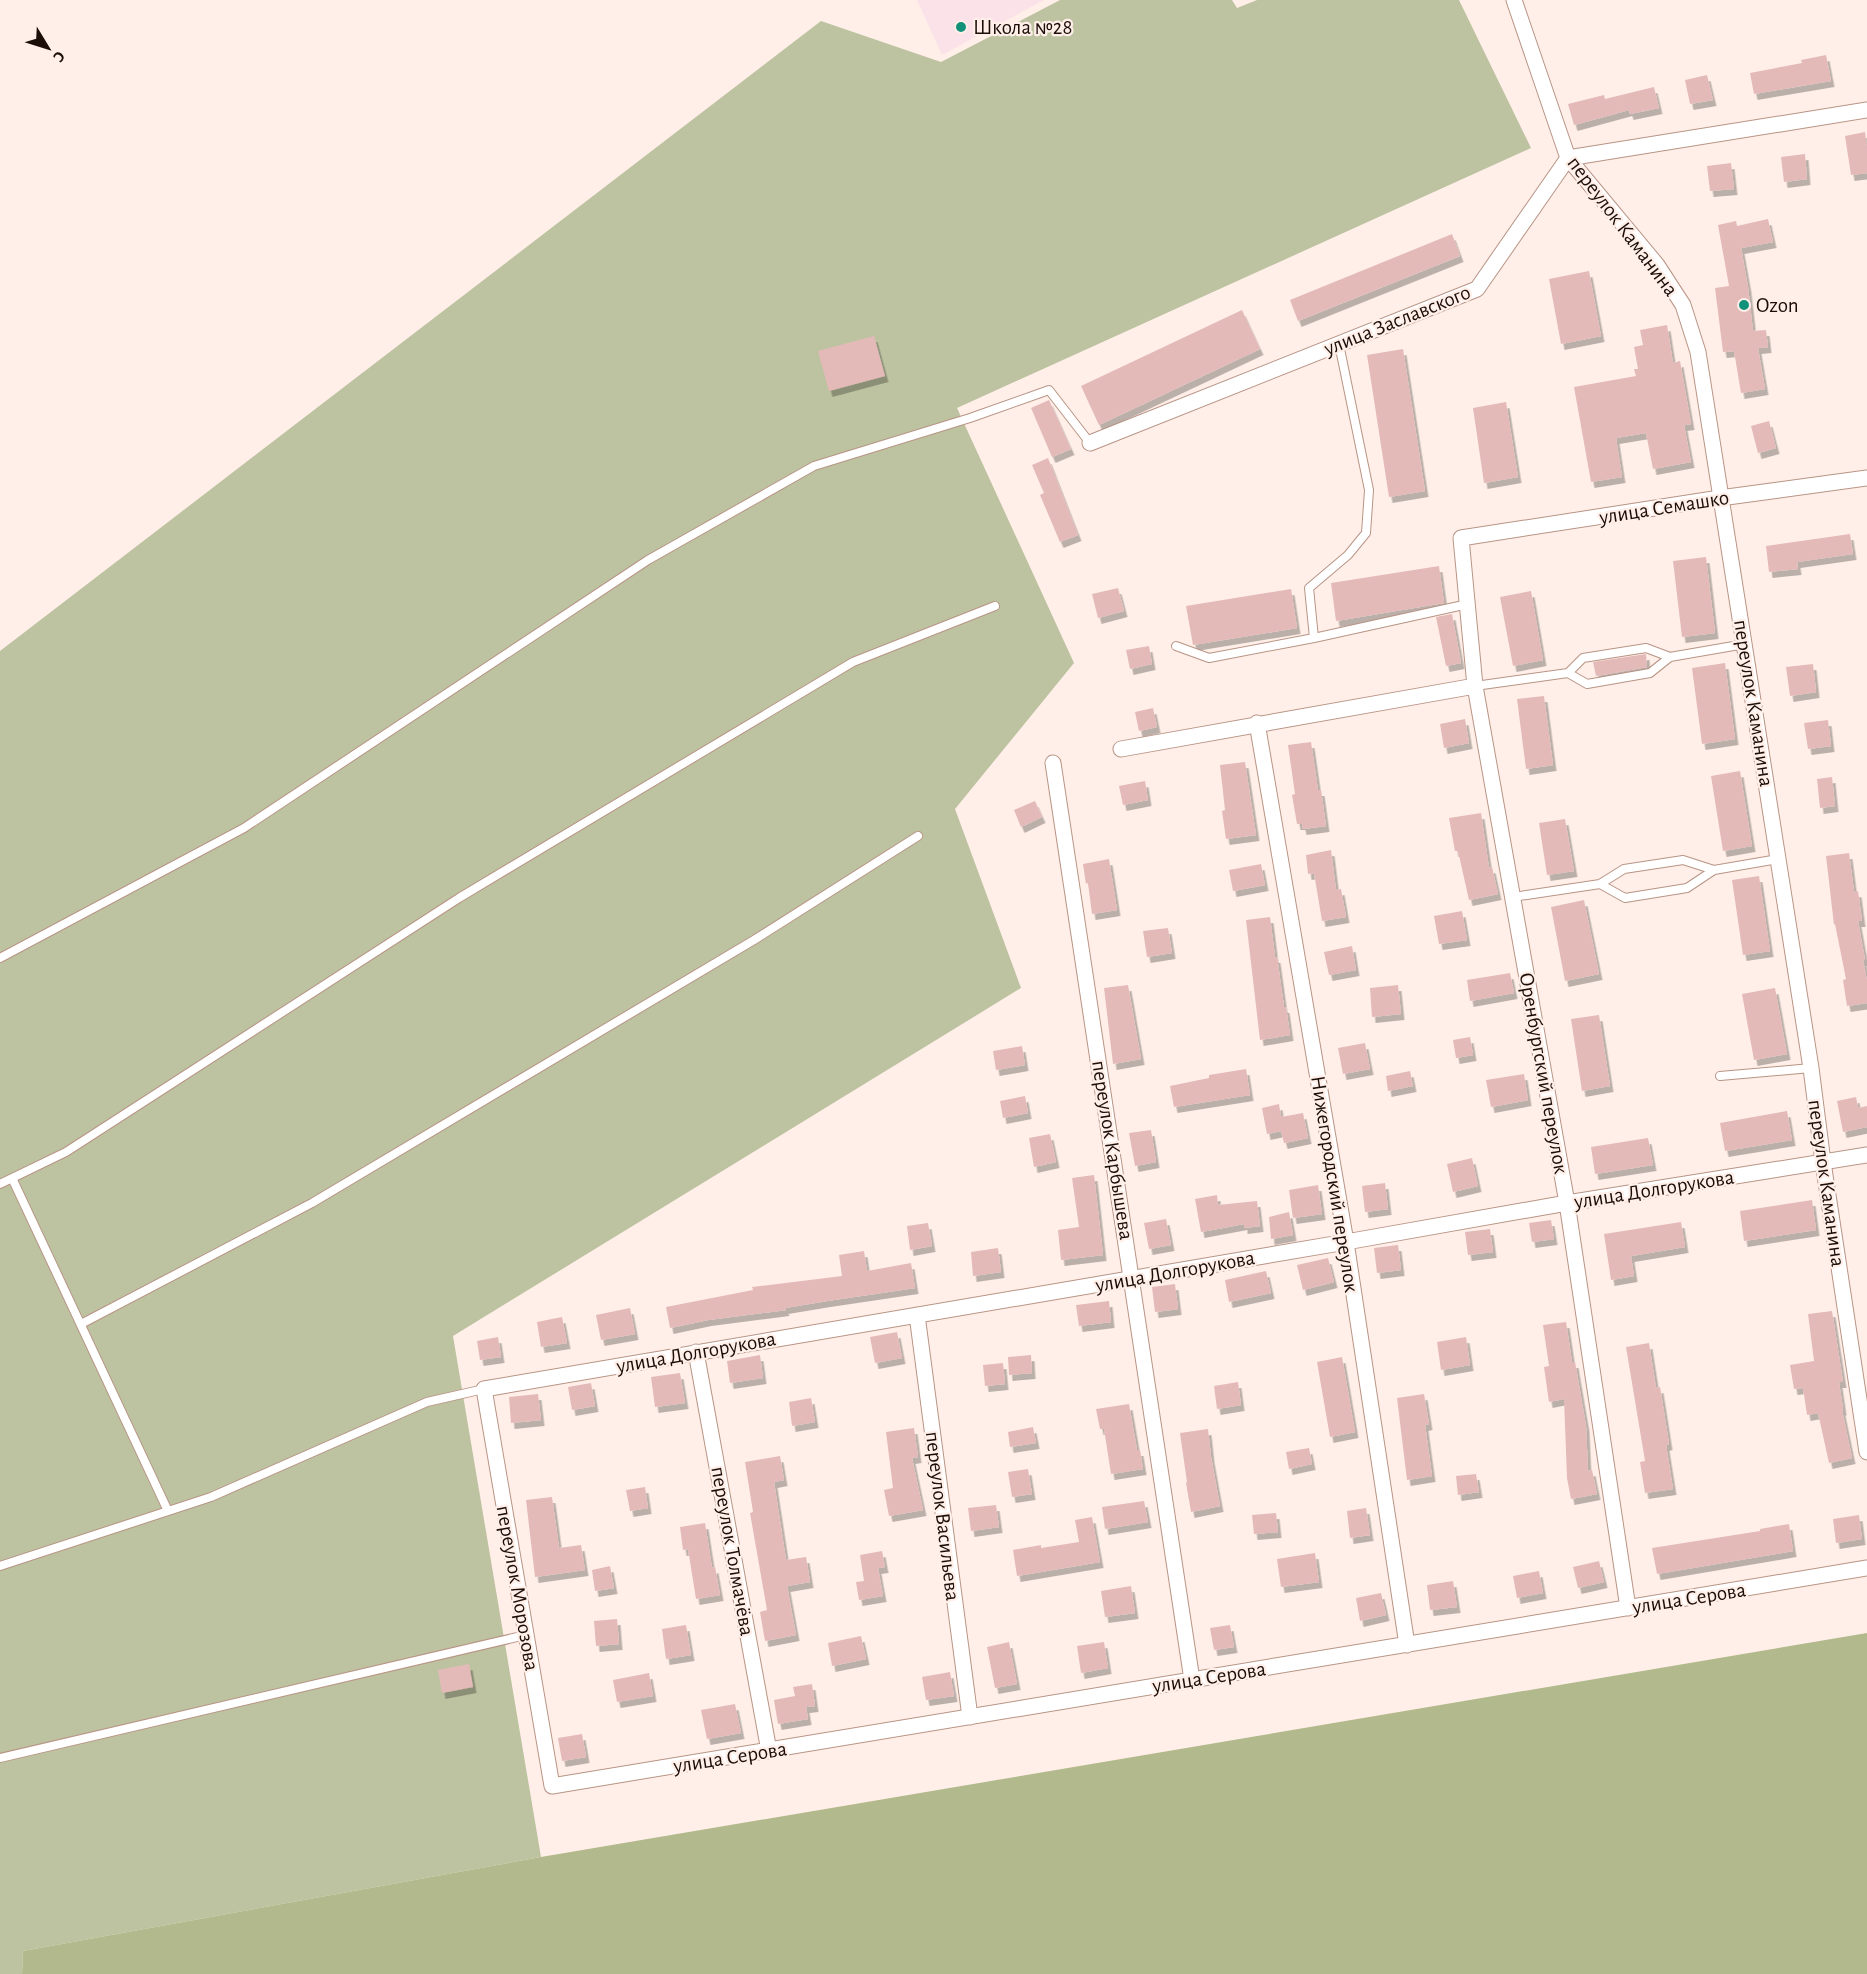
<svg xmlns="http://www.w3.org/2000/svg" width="1867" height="1974" font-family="'Alegreya Sans',sans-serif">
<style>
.education{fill:#fbe1e8}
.green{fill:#bdc3a1}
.forest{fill:#b2b98c}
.building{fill:#e4bab9;filter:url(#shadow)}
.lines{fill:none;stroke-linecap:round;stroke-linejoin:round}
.service-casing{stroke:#b89485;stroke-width:10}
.minor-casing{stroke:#b89485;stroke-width:17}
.service{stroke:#fff;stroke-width:8}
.minor{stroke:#fff;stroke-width:15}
.poi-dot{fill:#119179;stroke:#ffefe8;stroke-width:2}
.labels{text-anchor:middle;stroke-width:4.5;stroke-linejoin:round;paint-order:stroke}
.poi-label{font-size:21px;fill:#1b0e09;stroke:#ffefe8;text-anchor:start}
.street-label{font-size:21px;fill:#1b0e09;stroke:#ffefe8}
</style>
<defs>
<filter id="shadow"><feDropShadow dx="3.5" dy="6" stdDeviation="0" flood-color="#0004"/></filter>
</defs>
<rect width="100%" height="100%" fill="#ffefe8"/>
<!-- education -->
<path class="education" d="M 917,0 L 1044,0 L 942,55 Z"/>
<!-- green -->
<path class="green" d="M 1060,0 L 1232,0 L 1237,8 L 1257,0 L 1459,0 L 1531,148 L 957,408 L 1074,663 L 955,809 L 1021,988 L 453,1336 L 541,1857 L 23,1951 L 22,1974 L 0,1974 L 0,651 L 821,21 L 941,62 Z"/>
<!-- forest -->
<path class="forest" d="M 1867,1633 L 1867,1974 L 22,1974 L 23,1951 L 541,1857 Z"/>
<!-- building -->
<path class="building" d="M 1826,55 L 1831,81 L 1754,94 L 1750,73 L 1802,63 L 1801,60 Z
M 1707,75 L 1713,100 L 1690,104 L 1685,80 Z
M 1654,87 L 1659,108 L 1630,114 L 1629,110 L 1574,125 L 1568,104 L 1604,95 L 1605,99 Z
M 1865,132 L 1867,147 L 1867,173 L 1851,175 L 1845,136 Z
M 1805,154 L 1807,179 L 1784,182 L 1781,157 Z
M 1731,163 L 1734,189 L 1710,191 L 1707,166 Z
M 1768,219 L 1773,242 L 1741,248 L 1748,287 L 1753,331 L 1766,330 L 1768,347 L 1758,348 L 1765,389 L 1741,393 L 1734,351 L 1723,352 L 1715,288 L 1729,286 L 1718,225 L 1736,221 L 1737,226 Z
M 1452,234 L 1460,256 L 1298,321 L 1290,300 Z
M 1589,271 L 1601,336 L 1561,344 L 1549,279 Z
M 1242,310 L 1260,349 L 1099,425 L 1081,386 Z
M 1667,325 L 1673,363 L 1680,361 L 1691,424 L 1684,425 L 1691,462 L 1653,469 L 1646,433 L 1616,438 L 1622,477 L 1591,482 L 1574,387 L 1636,376 L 1634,369 L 1638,369 L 1634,347 L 1643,345 L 1640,330 Z
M 874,336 L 885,376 L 829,391 L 818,351 Z
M 1403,349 L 1425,491 L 1389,497 L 1367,355 Z
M 1049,400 L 1071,449 L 1052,457 L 1031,408 Z
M 1506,402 L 1518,477 L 1484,483 L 1473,408 Z
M 1769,421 L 1776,448 L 1758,453 L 1751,426 Z
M 1048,458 L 1078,535 L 1060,542 L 1040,495 L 1044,493 L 1032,465 Z
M 1850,534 L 1853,554 L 1797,562 L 1798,569 L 1769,572 L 1766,546 Z
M 1706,557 L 1715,633 L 1682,637 L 1673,561 Z
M 1439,566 L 1444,603 L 1336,621 L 1331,583 Z
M 1118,588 L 1124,611 L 1098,618 L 1092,594 Z
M 1291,589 L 1297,628 L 1193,645 L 1186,606 Z
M 1531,591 L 1543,660 L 1513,666 L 1500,597 Z
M 1452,614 L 1461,663 L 1446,666 L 1436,617 Z
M 1149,646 L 1152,664 L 1130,669 L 1126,650 Z
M 1646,654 L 1647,667 L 1596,676 L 1593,662 Z
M 1725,663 L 1735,739 L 1702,744 L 1692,668 Z
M 1813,664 L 1816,692 L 1790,696 L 1786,667 Z
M 1544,696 L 1553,765 L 1526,769 L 1517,699 Z
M 1153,708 L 1157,727 L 1139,731 L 1135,712 Z
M 1465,719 L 1469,743 L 1444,748 L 1440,724 Z
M 1828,720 L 1831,746 L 1808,749 L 1804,723 Z
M 1311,742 L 1318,790 L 1321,790 L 1326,826 L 1303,829 L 1302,824 L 1297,824 L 1292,795 L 1295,794 L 1288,745 Z
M 1245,762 L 1256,835 L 1226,839 L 1222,811 L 1225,810 L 1220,765 Z
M 1740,771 L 1752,846 L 1723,851 L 1711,776 Z
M 1832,777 L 1835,806 L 1820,808 L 1817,779 Z
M 1145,781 L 1148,800 L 1123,805 L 1119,786 Z
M 1035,801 L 1042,817 L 1021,827 L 1014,810 Z
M 1481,813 L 1489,868 L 1492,867 L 1498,894 L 1469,900 L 1458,851 L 1455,851 L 1449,818 Z
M 1565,819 L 1574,871 L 1547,875 L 1539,823 Z
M 1331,850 L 1336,890 L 1341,889 L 1346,917 L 1322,921 L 1314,873 L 1308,874 L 1306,855 Z
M 1849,853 L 1854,892 L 1858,891 L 1862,921 L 1858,921 L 1865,960 L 1863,960 L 1867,981 L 1867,1003 L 1847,1006 L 1843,980 L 1846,979 L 1835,924 L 1834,925 L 1826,856 Z
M 1109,859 L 1117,910 L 1092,914 L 1088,883 L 1086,884 L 1083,864 Z
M 1261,864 L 1265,885 L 1233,891 L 1229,870 Z
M 1759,876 L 1770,951 L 1743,955 L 1732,880 Z
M 1584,900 L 1599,974 L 1565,981 L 1551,907 Z
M 1462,911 L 1467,940 L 1439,944 L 1434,916 Z
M 1270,917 L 1275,957 L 1277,957 L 1284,1007 L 1286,1007 L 1290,1035 L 1260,1040 L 1246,920 Z
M 1168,928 L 1172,953 L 1147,957 L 1143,931 Z
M 1352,946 L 1356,970 L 1329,975 L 1324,952 Z
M 1510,973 L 1514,993 L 1470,1001 L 1467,980 Z
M 1128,985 L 1141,1059 L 1113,1064 L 1104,988 Z
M 1398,985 L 1401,1014 L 1372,1017 L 1370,988 Z
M 1775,988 L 1787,1054 L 1754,1060 L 1742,994 Z
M 1599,1015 L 1610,1086 L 1582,1091 L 1571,1019 Z
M 1470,1037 L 1473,1055 L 1456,1058 L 1453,1040 Z
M 1365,1043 L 1370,1069 L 1343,1074 L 1338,1048 Z
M 1022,1046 L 1025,1065 L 996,1070 L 993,1051 Z
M 1246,1069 L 1250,1095 L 1174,1107 L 1170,1086 L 1209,1078 L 1209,1075 Z
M 1410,1071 L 1413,1086 L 1388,1091 L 1386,1076 Z
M 1524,1074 L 1528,1100 L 1491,1107 L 1486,1080 Z
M 1025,1096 L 1028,1113 L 1003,1118 L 1000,1101 Z
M 1856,1097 L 1858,1108 L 1867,1106 L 1867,1127 L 1843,1132 L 1837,1101 Z
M 1279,1104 L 1281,1117 L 1303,1113 L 1308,1138 L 1284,1143 L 1281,1131 L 1267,1134 L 1262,1108 Z
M 1787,1111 L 1792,1140 L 1725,1151 L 1720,1123 Z
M 1151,1130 L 1156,1162 L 1135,1166 L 1129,1133 Z
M 1050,1134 L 1056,1162 L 1034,1167 L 1029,1138 Z
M 1648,1138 L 1653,1165 L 1595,1174 L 1591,1147 Z
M 1472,1158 L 1478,1186 L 1453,1192 L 1447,1164 Z
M 1094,1175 L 1103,1255 L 1061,1260 L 1058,1230 L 1079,1227 L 1072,1178 Z
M 1385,1183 L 1388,1209 L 1365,1212 L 1362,1186 Z
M 1318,1185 L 1322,1214 L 1293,1218 L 1289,1190 Z
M 1217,1195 L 1218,1205 L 1257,1201 L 1260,1226 L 1244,1228 L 1244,1224 L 1201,1232 L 1195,1199 Z
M 1812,1200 L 1816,1230 L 1744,1241 L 1740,1211 Z
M 1289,1212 L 1293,1235 L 1271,1239 L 1269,1217 Z
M 1166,1219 L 1171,1245 L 1149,1249 L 1144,1223 Z
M 1551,1220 L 1554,1239 L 1532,1242 L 1529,1223 Z
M 1681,1222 L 1685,1247 L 1631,1256 L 1634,1276 L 1611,1280 L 1604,1234 Z
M 928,1223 L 932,1246 L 910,1250 L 907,1226 Z
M 1490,1229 L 1493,1252 L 1468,1255 L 1465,1232 Z
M 1398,1245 L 1401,1270 L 1377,1273 L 1374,1248 Z
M 998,1248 L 1001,1272 L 973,1276 L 971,1252 Z
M 864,1251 L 867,1271 L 911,1263 L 915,1288 L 827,1301 L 785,1308 L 786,1310 L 708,1320 L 670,1328 L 666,1307 L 753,1290 L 752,1287 L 842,1276 L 839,1255 Z
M 1328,1258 L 1334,1282 L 1303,1290 L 1297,1265 Z
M 1266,1271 L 1271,1293 L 1229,1302 L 1225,1280 Z
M 1175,1284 L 1178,1309 L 1155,1312 L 1152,1287 Z
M 1109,1301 L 1111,1322 L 1079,1326 L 1076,1305 Z
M 630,1308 L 635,1334 L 601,1340 L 596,1315 Z
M 1832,1311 L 1843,1382 L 1839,1382 L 1843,1409 L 1842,1410 L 1852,1458 L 1829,1463 L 1818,1413 L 1807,1415 L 1803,1388 L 1794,1389 L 1790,1365 L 1814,1361 L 1808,1314 Z
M 562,1317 L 567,1343 L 541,1347 L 537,1322 Z
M 1566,1322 L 1572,1362 L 1575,1362 L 1586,1426 L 1588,1471 L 1592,1470 L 1597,1494 L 1571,1499 L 1567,1478 L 1564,1399 L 1549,1402 L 1544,1367 L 1549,1366 L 1543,1325 Z
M 897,1332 L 902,1358 L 875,1363 L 870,1337 Z
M 498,1337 L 501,1357 L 480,1360 L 477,1341 Z
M 1466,1337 L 1470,1365 L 1441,1370 L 1437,1342 Z
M 1649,1343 L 1656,1388 L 1660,1387 L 1664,1412 L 1669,1444 L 1666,1445 L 1673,1489 L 1645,1493 L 1640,1462 L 1645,1461 L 1626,1347 Z
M 760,1355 L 763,1378 L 730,1383 L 727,1361 Z
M 1031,1355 L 1032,1373 L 1009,1375 L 1008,1357 Z
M 1342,1357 L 1355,1432 L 1330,1437 L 1317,1362 Z
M 1003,1363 L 1005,1384 L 985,1386 L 983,1365 Z
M 680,1373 L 685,1403 L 655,1407 L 651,1377 Z
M 1238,1382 L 1241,1405 L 1217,1409 L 1214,1386 Z
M 591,1383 L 595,1406 L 572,1410 L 568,1387 Z
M 538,1394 L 541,1420 L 511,1423 L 509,1397 Z
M 1424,1394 L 1429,1424 L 1425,1425 L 1432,1476 L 1407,1480 L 1397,1398 Z
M 811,1398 L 815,1422 L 792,1426 L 789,1402 Z
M 1129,1404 L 1137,1450 L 1140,1450 L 1143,1469 L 1111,1474 L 1104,1429 L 1100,1429 L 1096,1409 Z
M 1033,1427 L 1036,1443 L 1010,1447 L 1008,1432 Z
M 914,1428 L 918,1457 L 912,1458 L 923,1510 L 889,1516 L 884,1490 L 893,1488 L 886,1432 Z
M 1208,1429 L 1211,1457 L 1220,1506 L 1191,1512 L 1186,1483 L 1187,1482 L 1180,1433 Z
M 1309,1448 L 1312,1464 L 1289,1469 L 1286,1452 Z
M 780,1456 L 784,1480 L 774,1482 L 786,1560 L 806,1557 L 810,1582 L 787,1586 L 796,1635 L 765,1641 L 760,1612 L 767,1610 L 750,1513 L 753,1512 L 745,1462 Z
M 1028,1469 L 1032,1494 L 1012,1497 L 1008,1472 Z
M 1476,1474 L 1479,1492 L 1458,1495 L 1456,1476 Z
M 645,1487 L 648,1508 L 630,1511 L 626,1490 Z
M 552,1497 L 559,1548 L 581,1545 L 585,1570 L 535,1577 L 526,1500 Z
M 1144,1501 L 1148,1522 L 1105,1529 L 1102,1507 Z
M 996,1505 L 999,1527 L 971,1531 L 968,1508 Z
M 1366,1508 L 1370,1535 L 1350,1538 L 1347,1511 Z
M 1276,1513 L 1278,1532 L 1254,1534 L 1252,1515 Z
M 1859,1515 L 1862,1539 L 1836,1543 L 1833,1519 Z
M 1092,1517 L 1100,1562 L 1017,1576 L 1013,1550 L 1041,1545 L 1041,1548 L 1079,1542 L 1075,1520 Z
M 705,1523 L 712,1568 L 715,1567 L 720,1595 L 696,1599 L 688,1549 L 683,1550 L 680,1527 Z
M 1789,1524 L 1793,1551 L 1657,1574 L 1652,1548 L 1760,1531 L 1760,1529 Z
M 882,1551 L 885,1567 L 878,1568 L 883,1596 L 859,1600 L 856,1582 L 864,1581 L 860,1555 Z
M 1315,1553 L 1319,1582 L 1281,1587 L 1277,1559 Z
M 1599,1561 L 1604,1582 L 1578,1588 L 1573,1567 Z
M 610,1566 L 614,1588 L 595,1591 L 592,1570 Z
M 1539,1571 L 1543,1593 L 1517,1598 L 1513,1576 Z
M 1453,1581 L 1457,1607 L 1430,1610 L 1427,1585 Z
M 1131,1586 L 1135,1613 L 1105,1617 L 1101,1591 Z
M 1381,1593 L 1386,1615 L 1360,1621 L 1356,1598 Z
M 617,1619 L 619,1644 L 596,1646 L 594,1621 Z
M 686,1625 L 691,1655 L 666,1659 L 662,1629 Z
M 1230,1625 L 1234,1647 L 1214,1650 L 1210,1628 Z
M 861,1636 L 866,1659 L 832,1666 L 828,1643 Z
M 1009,1642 L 1017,1684 L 995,1688 L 987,1647 Z
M 1104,1642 L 1108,1668 L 1081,1673 L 1077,1646 Z
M 469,1664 L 473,1687 L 442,1693 L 438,1670 Z
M 950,1672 L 954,1696 L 926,1700 L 922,1677 Z
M 649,1673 L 653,1696 L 617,1702 L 613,1680 Z
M 812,1684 L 815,1706 L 806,1707 L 808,1719 L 778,1724 L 774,1700 L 795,1696 L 793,1687 Z
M 735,1704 L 741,1733 L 707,1739 L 701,1710 Z
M 582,1734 L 586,1757 L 562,1761 L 558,1738 Z"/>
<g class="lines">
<defs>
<path id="service" d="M 1314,638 L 1468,604
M 1176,646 L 1209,658 L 1314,638 L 1309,588 L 1348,555 L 1366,533 L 1369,490 L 1339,344
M 1568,673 L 1583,658 L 1646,648 L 1670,657
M 1475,686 L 1568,673 L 1587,684 L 1650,673 L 1670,657 L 1745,644
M 1600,884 L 1624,869 L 1683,860 L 1714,870
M 1513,897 L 1600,884 L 1625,898 L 1687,888 L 1714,870 L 1778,859
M 0,958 L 244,828 L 648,560 L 814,466 L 970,418 L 1049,390 L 1090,443
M 1720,1076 L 1811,1068
M 12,1178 L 168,1511
M 0,1184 L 66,1152 L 459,898 L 853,662 L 995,606
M 81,1324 L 312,1203 L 754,940 L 918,836
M 0,1566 L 211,1497 L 427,1402 L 484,1389
M 0,1758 L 526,1635"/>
<path id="minor" d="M 1514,0 L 1568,158 L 1657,265 L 1683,305 L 1698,352 L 1811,1068 L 1823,1162 L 1867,1452
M 1090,443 L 1477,289 L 1568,158 L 1867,110
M 1257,723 L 1346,1242 L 1407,1645
M 1121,749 L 1475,686
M 1053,763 L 1192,1680
M 1867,1155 L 1567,1203 L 1346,1242 L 484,1389 L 552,1786 L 1867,1568
M 917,1315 L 970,1717
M 696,1352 L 769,1751
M 1628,1608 L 1567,1203 L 1475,686 L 1461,538 L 1720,498 L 1867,478"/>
</defs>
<!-- service casing -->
<use href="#service" class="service-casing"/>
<!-- minor casing -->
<use href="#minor" class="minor-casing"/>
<!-- service -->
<use href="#service" class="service"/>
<!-- minor -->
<use href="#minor" class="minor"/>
</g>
<!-- markers -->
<g class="poi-dot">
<circle cx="961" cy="27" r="6"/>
<circle cx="1744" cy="305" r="6"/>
</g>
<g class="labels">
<!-- poi labels -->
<g class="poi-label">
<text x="973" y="34">Школа №28</text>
<text x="1756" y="312">Ozon</text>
</g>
<!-- street labels -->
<g class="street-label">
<text transform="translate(1623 226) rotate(53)" y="7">переулок Каманина</text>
<text transform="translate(1397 320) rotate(-22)" y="7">улица Заславского</text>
<text transform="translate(1664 507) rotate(-9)" y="7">улица Семашко</text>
<text transform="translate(1754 703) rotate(81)" y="7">переулок Каманина</text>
<text transform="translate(1544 1073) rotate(80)" y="7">Оренбургский переулок</text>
<text transform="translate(1113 1150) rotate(81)" y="7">переулок Карбышева</text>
<text transform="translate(1827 1183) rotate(82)" y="7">переулок Каманина</text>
<text transform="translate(1335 1184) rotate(81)" y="7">Нижегородский переулок</text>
<text transform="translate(1654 1189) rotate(-9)" y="7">улица Долгорукова</text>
<text transform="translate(1175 1271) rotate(-10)" y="7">улица Долгорукова</text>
<text transform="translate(696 1352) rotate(-10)" y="7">улица Долгорукова</text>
<text transform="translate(943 1516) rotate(83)" y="7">переулок Васильева</text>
<text transform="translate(733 1551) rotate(80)" y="7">переулок Толмачёва</text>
<text transform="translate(518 1588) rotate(80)" y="7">переулок Морозова</text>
<text transform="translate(1689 1598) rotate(-9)" y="7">улица Серова</text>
<text transform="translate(1209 1677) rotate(-9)" y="7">улица Серова</text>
<text transform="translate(730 1757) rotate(-9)" y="7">улица Серова</text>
</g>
</g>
<!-- north arrow -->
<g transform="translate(48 48) rotate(128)" stroke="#ffefe8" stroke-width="4.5" paint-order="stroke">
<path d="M0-4.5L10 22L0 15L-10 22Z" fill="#1b0e09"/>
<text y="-9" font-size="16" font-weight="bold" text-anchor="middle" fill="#1b0e09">С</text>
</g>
</svg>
